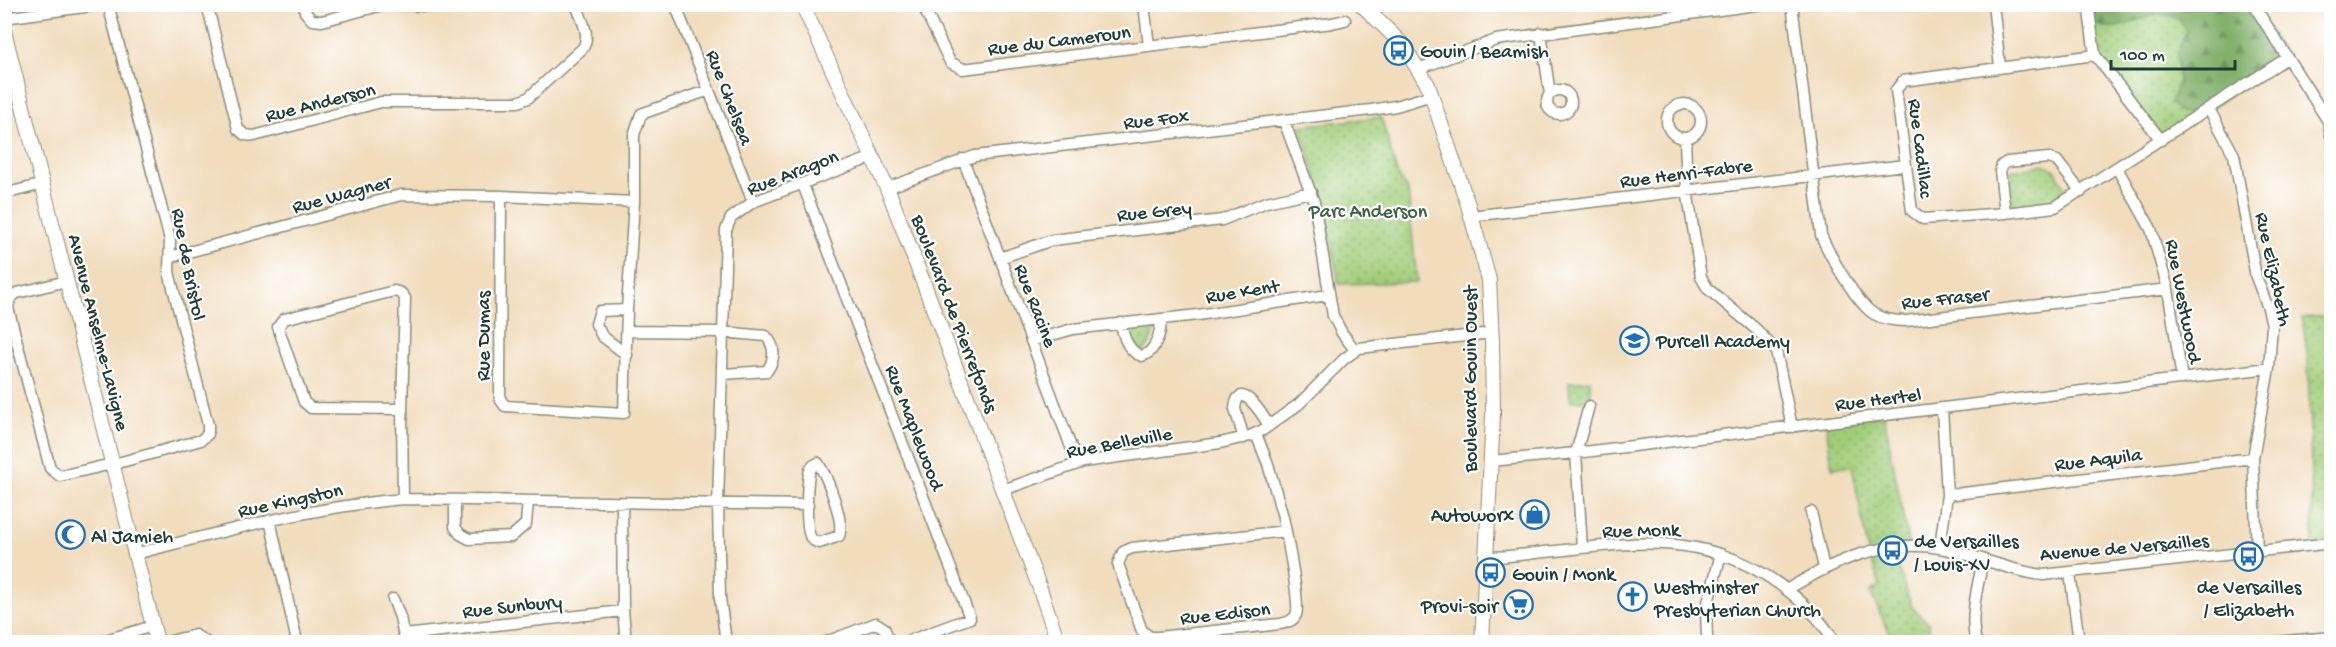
<svg xmlns="http://www.w3.org/2000/svg" width="2336" height="647" font-family="'Gochi Hand',sans-serif">
<style>
.green{fill:url(#green-dots);stroke:#608556;stroke-width:1.5}
.forest{fill:url(#forest-firs);stroke:#50764e;stroke-width:1.5}
.lines{fill:none;stroke-linecap:round;stroke-linejoin:round}
.street-casing{stroke:#888c78;stroke-width:13}
.secondary-casing{stroke:#888c78;stroke-width:16}
.street{stroke:#fff;stroke-width:10}
.secondary{stroke:#fff;stroke-width:14}
.labels{text-anchor:middle;stroke-width:4.5;stroke-linejoin:round;paint-order:stroke}
.street-label{font-size:20px;fill:#1f3d34;stroke:#fff}
.poi-label{font-size:20px;fill:#1f3d34;stroke:#fff;text-anchor:start}
.park-label{font-size:20px;fill:#406145;stroke:#fff}
</style>
<defs>
<pattern id="green-dots" width="8" height="8" patternUnits="userSpaceOnUse" patternTransform="scale(1.5)"><rect width="8" height="8" fill="#a1cd79"/><path d="M2 2h.1M6 6h.1" fill="none" stroke="#83a864" stroke-width="1.8" stroke-linecap="round"/></pattern>
<pattern id="forest-firs" width="22" height="20" patternUnits="userSpaceOnUse" patternTransform="scale(1.5)"><rect width="22" height="20" fill="#80b069"/><path d="M5 1l3.5 6h-7zM16 11l3.5 6h-7z" fill="#689057"/></pattern>
</defs>
<rect width="100%" height="100%" fill="#fff"/>
<filter id="ink" filterUnits="userSpaceOnUse"><feTurbulence type="fractalNoise" baseFrequency=".0167" numOctaves="2"/><feDisplacementMap in="SourceGraphic" scale="12" xChannelSelector="R" yChannelSelector="G"/><feConvolveMatrix kernelMatrix="1 2 1 2 8 2 1 2 1" color-interpolation-filters="sRGB"/></filter>
<filter id="wash" filterUnits="userSpaceOnUse"><feTurbulence type="fractalNoise" baseFrequency=".008" numOctaves="4" result="noise"/><feDisplacementMap in="SourceGraphic" scale="24" xChannelSelector="R" yChannelSelector="G"/><feGaussianBlur stdDeviation="1.35" result="paint"/><feColorMatrix in="noise" values="0 0 0 0 0 0 0 0 0 0 0 0 0 0 0 0 0 1.4 0 .05"/><feComposite in="paint" operator="in"/></filter>
<g filter="url(#wash)">
<rect width="100%" height="100%" fill="#f1dcbc"/>
<!-- green -->
<path class="green" d="M 2088,5 L 2253,5 L 2287,58 L 2161,140 L 2095,55 Z
M 1381,117 L 1398,176 L 1408,191 L 1417,282 L 1339,284 L 1324,203 L 1300,126 Z
M 2044,164 L 2055,170 L 2068,193 L 2050,202 L 2017,206 L 2013,204 L 2009,175 L 2011,171 Z
M 2331,315 L 2331,543 L 2313,545 L 2308,358 L 2302,318 Z
M 1151,326 L 1154,331 L 1149,345 L 1142,352 C 1135,348 1127,338 1130,329 Z
M 1590,380 L 1591,400 L 1570,401 L 1569,382 Z
M 1884,415 L 1909,546 L 1891,547 L 1912,607 L 1928,623 L 1932,642 L 1894,642 L 1870,592 L 1880,586 L 1868,551 L 1852,466 L 1832,468 L 1826,423 Z"/>
<!-- forest -->
<path class="forest" d="M 2093,5 L 2246,5 L 2277,47 L 2277,56 L 2272,61 L 2191,114 L 2180,112 L 2170,103 L 2179,82 L 2177,53 L 2186,30 L 2179,19 C 2175,18 2170,15 2165,15 C 2140,12 2120,37 2095,23 Z"/>
</g>
<g filter="url(#ink)">
<g class="lines">
<defs>
<path id="street" d="M 207,4 L 238,129 L 245,135 L 254,136 L 381,102 L 518,102 L 528,98 L 583,48 C 591,34 581,19 576,4
M 304,4 L 305,12 L 312,20 L 322,21 L 379,6 L 395,5 L 459,7 L 467,4
M 675,4 L 753,202
M 922,4 L 950,62 L 963,69 L 1332,23 L 1345,20
M 1144,4 L 1149,46
M 1792,4 L 1821,235 C 1829,254 1857,304 1874,314 C 1884,320 1895,321 1906,321 L 2168,289
M 1993,4 L 2000,67
M 2088,4 L 2095,55 L 2161,140
M 2253,4 L 2328,121 L 2332,140
M 1371,14 L 1380,4
M 4,18 L 106,4
M 1541,33 L 1550,94
M 2095,55 L 1903,81 L 1896,90 L 1912,211 L 1923,219 L 2005,213 L 2055,207 L 2287,58
M 1418,69 L 1496,40 L 1764,4
M1547 102a12 12 0 1 1 24 0a12 12 0 1 1-24 0Z
M1667 121a17 17 0 1 1 34 0a17 17 0 1 1-34 0Z
M 2209,109 L 2234,155 L 2256,277 L 2268,308 L 2272,325 L 2269,368 L 2253,458 L 2257,551
M 1284,121 L 1314,202 L 1333,316 L 1342,333 L 1355,350
M 1685,138 L 1687,190 L 1701,277 L 1708,289 L 1757,330 L 1776,351 L 1792,427
M 963,159 L 1077,463
M 2117,168 L 2151,229 L 2168,289 L 2182,379
M 803,185 L 970,618 L 906,642
M 887,188 L 975,156 L 1371,110 L 1396,106 L 1432,95
M 4,194 L 43,184
M 501,196 L 500,399 L 505,406 L 624,413 L 627,310 L 634,202 L 634,135 L 641,114 L 709,90
M 2005,213 L 2000,171 L 2002,165 L 2007,162 L 2049,158 L 2057,161 L 2081,192
M 1471,216 L 1905,165
M 170,257 L 401,195 L 501,196 L 634,202
M 1000,258 L 1052,240 L 1222,220 L 1266,202 L 1311,192
M 67,281 L 17,293 L 10,298 L 8,308 L 50,468 L 60,476 L 125,461 L 201,440 L 208,434 L 208,425 L 169,272 L 170,240 L 108,4
M 627,310 L 600,311 L 596,324 L 602,336 L 627,355
M 1121,323 C 1123,336 1128,352 1142,356 C 1156,352 1161,332 1161,319
M 627,331 L 722,332 L 766,336 C 776,347 775,359 767,371 L 723,374
M 1031,341 L 1073,329 L 1198,315 L 1328,295
M 402,409 L 311,408 L 304,402 L 278,327 L 284,319 L 394,291 L 401,293 L 405,298 L 402,409 L 403,499
M 1256,434 L 1268,464 L 1283,517 C 1286,533 1301,604 1296,615 C 1293,621 1287,623 1280,624 L 1158,637 L 1150,637 L 1142,631 L 1118,564 L 1123,552 L 1132,548 L 1286,531
M 1244,438 L 1235,409 C 1238,375 1265,418 1269,426
M 1491,461 L 1576,453 L 2269,368
M 818,463 C 827,476 845,522 839,536 L 819,543 C 815,541 813,541 811,538 C 805,529 807,485 809,474 C 810,468 813,465 818,463 Z
M 1003,490 L 1083,462 L 1220,443 L 1250,436 L 1263,430 L 1299,404 L 1344,359 L 1359,348 L 1492,333
M 1947,495 L 2253,458
M 455,500 L 455,527 L 460,534 L 469,539 L 511,537 L 526,524 L 528,501
M 622,503 L 623,611 L 626,642
M 1811,512 L 1824,568
M 270,520 L 297,642
M 1940,547 L 1947,495 L 1942,408
M 1582,548 L 1576,453 L 1589,406
M 135,554 C 224,531 312,507 403,499 L 808,505
M 1485,557 C 1505,558 1525,554 1545,552 C 1626,544 1693,530 1767,576 C 1795,594 1818,614 1835,642
M 2070,573 L 2079,642
M 1788,589 C 1835,561 1883,538 1940,548 C 1975,554 2007,571 2043,575 L 2332,543
M 393,599 L 400,617 L 405,642
M 404,635 L 623,611
M 1707,637 L 1706,610 L 1721,554
M 99,642 L 153,626
M 166,642 L 195,635 L 206,642
M 726,642 L 720,598 L 718,505 L 726,230 L 731,218 L 753,202 L 873,157
M 826,642 L 876,623 L 884,628 L 890,642
M 1976,642 C 1969,617 1978,585 1983,560
M 2275,642 L 2332,637"/>
<path id="secondary" d="M 802,4 L 890,195 L 1039,586 L 1058,642
M 1361,4 L 1402,44 L 1428,85 L 1468,205 L 1489,280 L 1492,342 L 1493,415 L 1482,642
M 4,31 L 157,642"/>
</defs>
<!-- street casing -->
<use href="#street" class="street-casing"/>
<!-- secondary casing -->
<use href="#secondary" class="secondary-casing"/>
<!-- street -->
<use href="#street" class="street"/>
<!-- secondary -->
<use href="#secondary" class="secondary"/>
</g>
</g>
<!-- icons -->
<defs>
<symbol id="bus-ring" viewBox="-11 -11 22 22"><circle r="9.5" fill="#fff" stroke="#1f6fb2" stroke-width="1.5"/><path d="M-5-6H5V4H4V6H2V4H-2V6H-4V4H-5ZM-3.5-4V0h7V-4ZM-3.5 1.2v1.5H-2V1.2ZM2 1.2v1.5H3.5V1.2Z" fill="#1f6fb2"/></symbol>
<symbol id="school-ring" viewBox="-11 -11 22 22"><circle r="9.5" fill="#fff" stroke="#1f6fb2" stroke-width="1.5"/><path d="M0-5L7-2L0 1L-7-2ZM-4 1L0 2.5L4 1V4Q0 6-4 4Z" fill="#1f6fb2"/></symbol>
<symbol id="shop-ring" viewBox="-11 -11 22 22"><circle r="9.5" fill="#fff" stroke="#1f6fb2" stroke-width="1.5"/><path d="M-5-2.5h2.3a2.7 3.5 0 0 1 5.4 0H5L5.5 6h-11ZM-1.5-2.5h3a1.5 2.3 0 0 0-3 0Z" fill="#1f6fb2"/></symbol>
<symbol id="mosque-ring" viewBox="-11 -11 22 22"><circle r="9.5" fill="#fff" stroke="#1f6fb2" stroke-width="1.5"/><path d="M3.5-4.9A6 6 0 1 0 3.5 4.9A5 5 0 1 1 3.5-4.9Z" fill="#1f6fb2"/></symbol>
<symbol id="church-ring" viewBox="-11 -11 22 22"><circle r="9.5" fill="#fff" stroke="#1f6fb2" stroke-width="1.5"/><path d="M-1.2-6h2.4v3.5h3.3v2.4h-3.3V6h-2.4V-.1h-3.3v-2.4h3.3Z" fill="#1f6fb2"/></symbol>
<symbol id="supermarket-ring" viewBox="-11 -11 22 22"><circle r="9.5" fill="#fff" stroke="#1f6fb2" stroke-width="1.5"/><path d="M-6-5.5h2.5l.6 2H6L4.5 2H-2.5L-4.4-4H-6ZM-1.5 3.2a1.3 1.3 0 1 0 .1 0ZM3 3.2a1.3 1.3 0 1 0 .1 0Z" fill="#1f6fb2"/></symbol>
</defs>
<g fill-rule="evenodd">
<use href="#bus-ring" x="1382" y="34" width="33" height="33"/>
<use href="#school-ring" x="1618" y="324" width="33" height="33"/>
<use href="#shop-ring" x="1518" y="498" width="33" height="33"/>
<use href="#mosque-ring" x="54" y="518" width="33" height="33"/>
<use href="#bus-ring" x="1876" y="534" width="33" height="33"/>
<use href="#bus-ring" x="2232" y="540" width="33" height="33"/>
<use href="#bus-ring" x="1474" y="556" width="33" height="33"/>
<use href="#church-ring" x="1616" y="580" width="33" height="33"/>
<use href="#supermarket-ring" x="1502" y="588" width="33" height="33"/>
</g>
<g class="labels">
<!-- street labels -->
<g class="street-label">
<text transform="translate(1059 39) rotate(-7)" y="7">Rue du Cameroun</text>
<text transform="translate(731 97) rotate(69)" y="7">Rue Chelsea</text>
<text transform="translate(320 101) rotate(-14)" y="7">Rue Anderson</text>
<text transform="translate(1156 118) rotate(-6)" y="7">Rue Fox</text>
<text transform="translate(1922 148) rotate(83)" y="7">Rue Cadillac</text>
<text transform="translate(792 171) rotate(-21)" y="7">Rue Aragon</text>
<text transform="translate(1686 172) rotate(-7)" y="7">Rue Henri-Fabre</text>
<text transform="translate(341 193) rotate(-15)" y="7">Rue Wagner</text>
<text transform="translate(1154 210) rotate(-6)" y="7">Rue Grey</text>
<text transform="translate(190 264) rotate(79)" y="7">Rue de Bristol</text>
<text transform="translate(2275 269) rotate(78)" y="7">Rue Elizabeth</text>
<text transform="translate(1242 290) rotate(-9)" y="7">Rue Kent</text>
<text transform="translate(1945 297) rotate(-6)" y="7">Rue Fraser</text>
<text transform="translate(2185 301) rotate(79)" y="7">Rue Westwood</text>
<text transform="translate(1037 305) rotate(69)" y="7">Rue Racine</text>
<text transform="translate(956 313) rotate(69)" y="7">Boulevard de Pierrefonds</text>
<text transform="translate(100 332) rotate(76)" y="7">Avenue Anselme-Lavigne</text>
<text transform="translate(482 336) rotate(-90)" y="7">Rue Dumas</text>
<text transform="translate(1469 379) rotate(-90)" y="7">Boulevard Gouin Ouest</text>
<text transform="translate(1878 398) rotate(-7)" y="7">Rue Hertel</text>
<text transform="translate(916 427) rotate(69)" y="7">Rue Maplewood</text>
<text transform="translate(1119 441) rotate(-10)" y="7">Rue Belleville</text>
<text transform="translate(2098 458) rotate(-7)" y="7">Rue Aquila</text>
<text transform="translate(290 499) rotate(-12)" y="7">Rue Kingston</text>
<text transform="translate(1641 529) rotate(-1)" y="7">Rue Monk</text>
<text transform="translate(2124 546) rotate(-5)" y="7">Avenue de Versailles</text>
<text transform="translate(512 605) rotate(-6)" y="7">Rue Sunbury</text>
<text transform="translate(1225 612) rotate(-6)" y="7">Rue Edison</text>
</g>
<!-- poi labels -->
<g class="poi-label">
<text x="1420" y="57">Gouin / Beamish</text>
<text x="1656" y="347">Purcell Academy</text>
<text x="1514" y="521" text-anchor="end">Autoworx</text>
<text x="91" y="542">Al Jamieh</text>
<text x="1914" y="547">de Versailles<tspan x="1914" dy="23">/ Louis-XV</tspan></text>
<text x="1512" y="580">Gouin / Monk</text>
<text x="1654" y="593">Westminster<tspan x="1654" dy="23">Presbyterian Church</tspan></text>
<text x="2249" y="593" text-anchor="middle">de Versailles<tspan x="2249" dy="23">/ Elizabeth</tspan></text>
<text x="1498" y="612" text-anchor="end">Provi-soir</text>
</g>
<!-- park labels -->
<g class="park-label">
<text x="1368" y="217">Parc Anderson</text>
</g>
</g>
<!-- margin -->
<rect width="2336" height="647" fill="none" stroke="#fff" stroke-width="24"/>
<!-- scale -->
<path d="M2111 60v9h124v-9" fill="none" stroke="#1f3d34" stroke-width="3"/>
<text x="2120" y="60" font-size="18" fill="#1f3d34" stroke="#ffffff" stroke-width="4.5" paint-order="stroke">100 m</text>
</svg>
